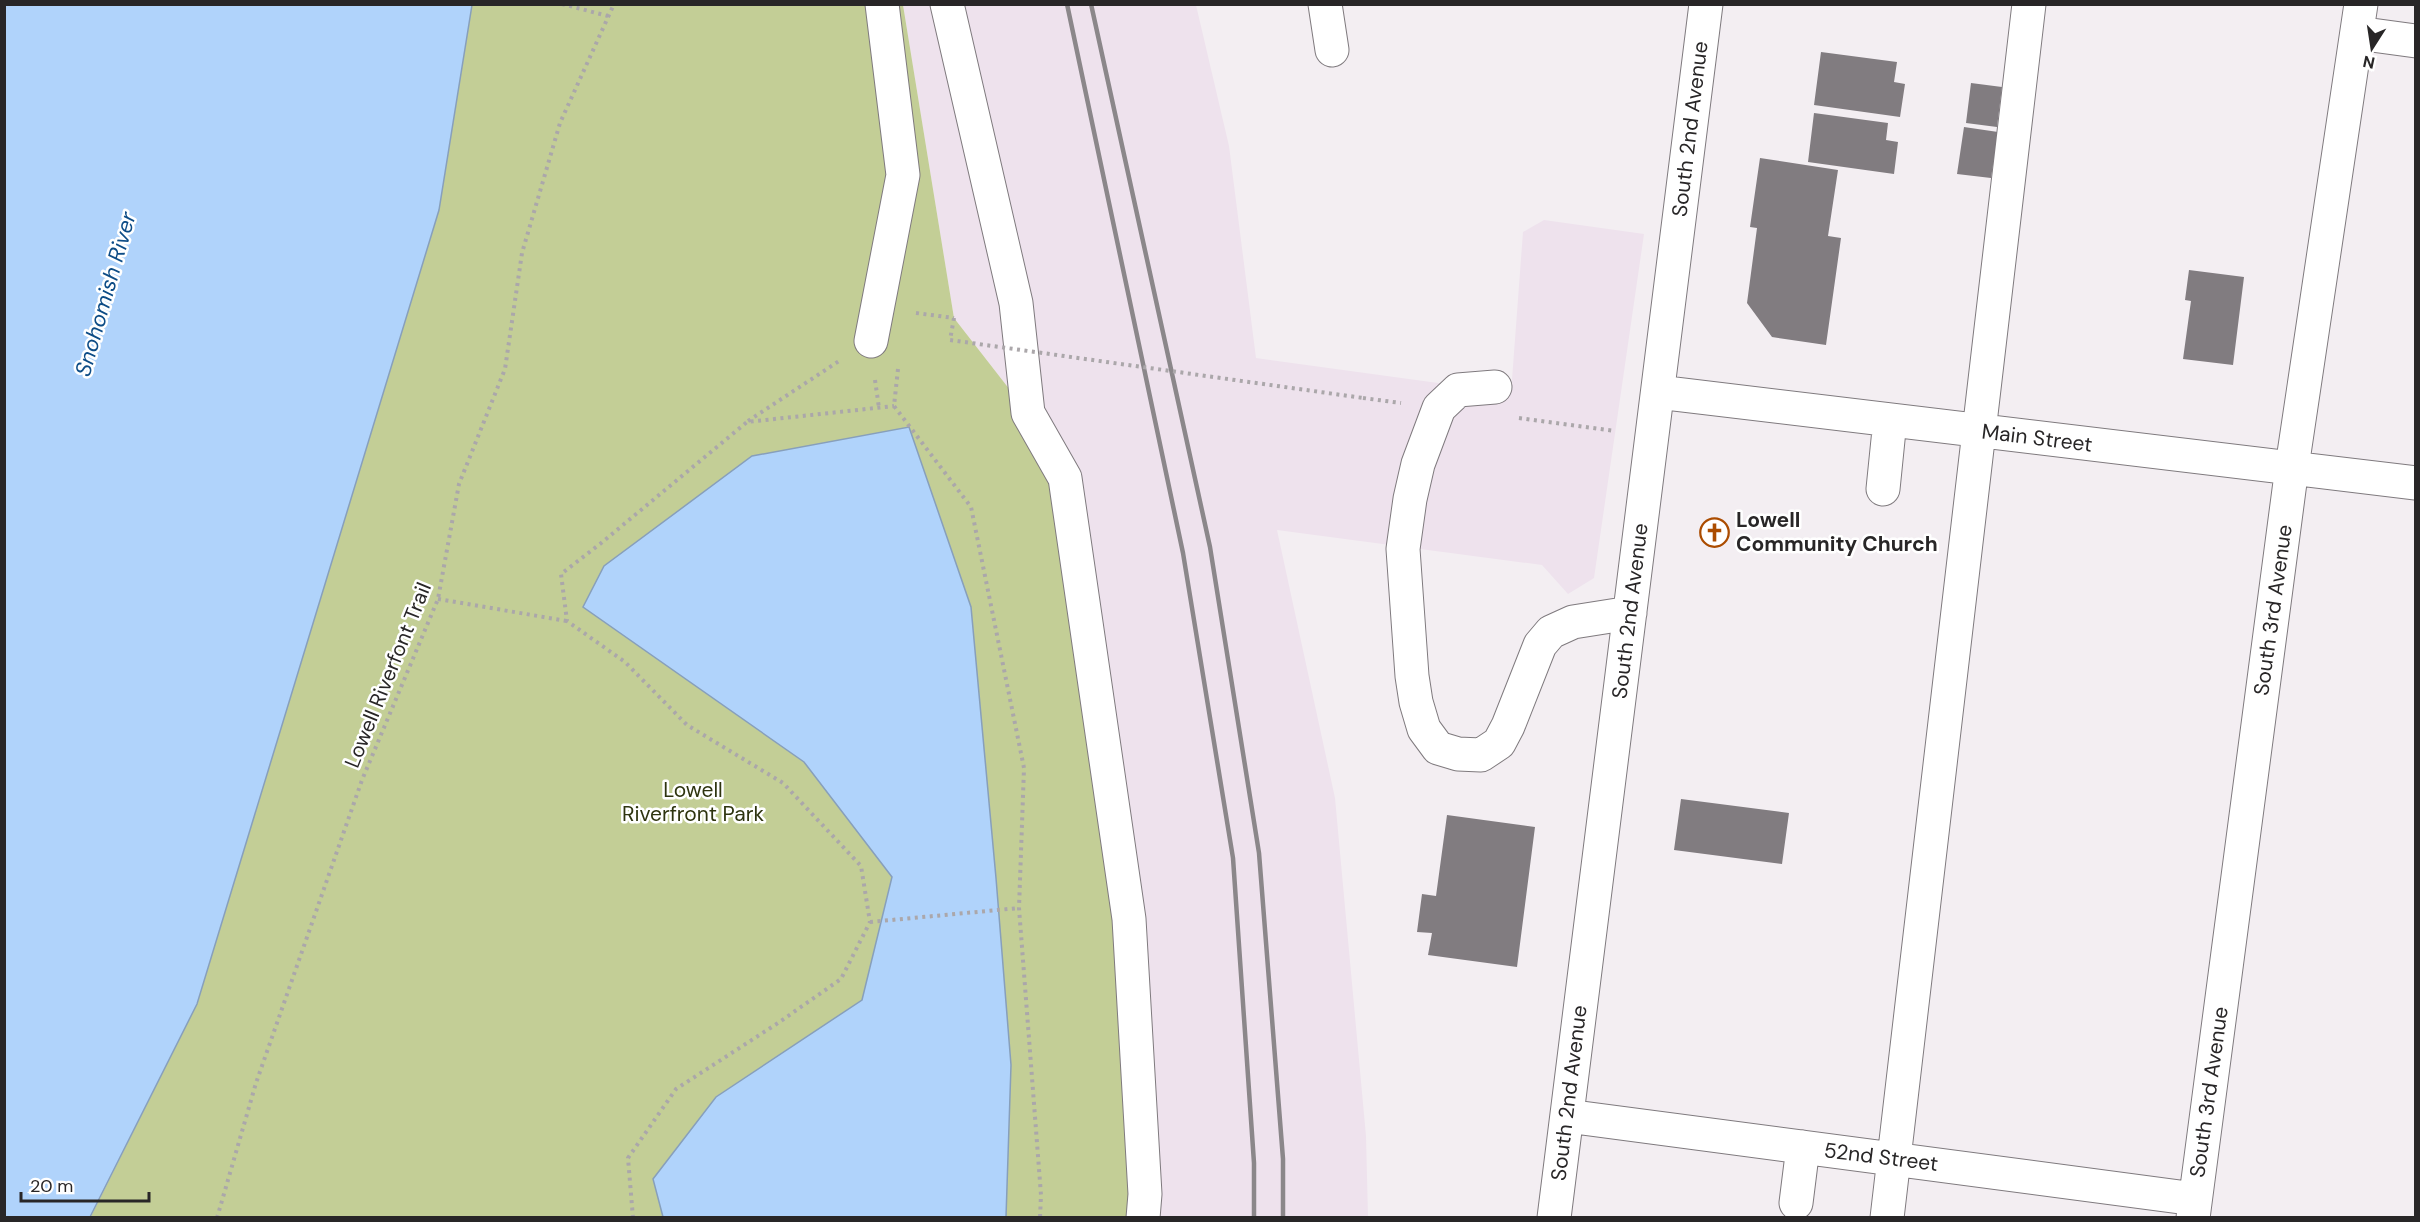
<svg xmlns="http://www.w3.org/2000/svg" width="2420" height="1222" font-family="'DM Sans',sans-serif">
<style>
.built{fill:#eee2ed}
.green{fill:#c3ce96}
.water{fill:#b0d3fb;stroke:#879fbb;stroke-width:1.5}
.building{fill:#817c80}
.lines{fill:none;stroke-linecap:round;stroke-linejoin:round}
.minor-casing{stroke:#7f7a7e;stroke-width:35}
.path{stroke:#aba7aa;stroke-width:4;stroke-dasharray:3 4.5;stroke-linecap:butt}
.minor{stroke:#fff;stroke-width:33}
.rail{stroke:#8b878a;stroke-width:4.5}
.path-bridge{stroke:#aba7aa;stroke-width:4;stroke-dasharray:3 4.5;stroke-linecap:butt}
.labels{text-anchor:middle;stroke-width:5;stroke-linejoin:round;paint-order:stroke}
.street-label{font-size:21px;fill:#282627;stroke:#fff}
.poi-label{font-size:21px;font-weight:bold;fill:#282627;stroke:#fff;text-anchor:start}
.park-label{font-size:21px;fill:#2e340f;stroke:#fff}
.water-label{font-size:22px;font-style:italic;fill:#0d4c86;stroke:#fff}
</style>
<rect width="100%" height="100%" fill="#f3eef2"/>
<!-- built -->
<path class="built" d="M 903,5 L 1196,5 L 1229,146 L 1256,358 L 1511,393 L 1523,232 L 1544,220 L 1644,234 L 1594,578 L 1568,594 L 1542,565 L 1277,530 L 1335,798 L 1366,1136 L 1368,1217 L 1143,1217 L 1028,413 L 954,318 Z"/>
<!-- green -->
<path class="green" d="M 472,5 L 903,5 L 954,318 L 1028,413 L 1065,478 L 1129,919 L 1143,1217 L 90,1218 L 197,1004 L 439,210 Z"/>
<!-- water -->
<path class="water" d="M 5,4 L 472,5 L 439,210 L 197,1004 L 90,1217 L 5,1217 Z
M 909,427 L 971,607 L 996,878 L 1011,1065 L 1006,1217 L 663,1217 L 653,1179 L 716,1097 L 862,1000 L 892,877 L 804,762 L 583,607 L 604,566 L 752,456 Z"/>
<!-- building -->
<path class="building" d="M 1821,52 L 1897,62 L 1894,82 L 1905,84 L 1900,117 L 1814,105 Z
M 1971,83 L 2002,87 L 1997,127 L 1966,123 Z
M 1814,113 L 1888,123 L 1886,140 L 1898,142 L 1894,174 L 1808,162 Z
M 1964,127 L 1998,132 L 1991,178 L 1957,174 Z
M 1760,158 L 1838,170 L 1828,236 L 1841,238 L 1826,345 L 1772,337 L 1747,303 L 1757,228 L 1750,227 Z
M 2189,270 L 2244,277 L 2233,365 L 2183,359 L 2191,301 L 2185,300 Z
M 1681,799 L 1789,813 L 1782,864 L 1674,850 Z
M 1447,815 L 1535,827 L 1517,967 L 1428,955 L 1432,933 L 1417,932 L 1422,894 L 1436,896 Z"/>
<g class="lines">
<defs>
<path id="minor" d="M 947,4 L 1016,303 L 1028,413 L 1065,478 L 1129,919 L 1145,1194 L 1143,1218
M 1325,4 L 1332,50
M 2357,33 L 2416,41
M 871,341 L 903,175 L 882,4
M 1495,387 L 1458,390 L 1439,408 L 1418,464 L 1410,499 L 1403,549 L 1412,676 L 1416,702 L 1424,729 L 1438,748 L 1458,754 L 1481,755 L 1499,743 L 1508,726 L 1540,645 L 1551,632 L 1573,622 L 1630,613
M 1658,392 L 2416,483
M 1883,489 L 1890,420
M 1567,1116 L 2195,1199
M 1796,1203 L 1803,1147
M 1554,1218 L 1706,4
M 1887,1218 L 2029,4
M 2193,1218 L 2292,467 L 2361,4"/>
</defs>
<!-- minor casing -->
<use href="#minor" class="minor-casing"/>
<!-- path -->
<path class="path" d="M 562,4 L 608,16
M 916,313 L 954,318
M 898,369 L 894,406 L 971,507 L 1024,768 L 1019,908 L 1041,1195 L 1040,1218
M 875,380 L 879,408
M 1363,398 L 1401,403
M 1519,418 L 1615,431
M 748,421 L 839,361
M 438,599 L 567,621
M 870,922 L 1019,908
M 217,1218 L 256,1083 L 362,780 L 438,599 L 459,484 L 505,369 L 522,253 L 560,123 L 614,4
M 633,1218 L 628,1158 L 676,1089 L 778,1023 L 841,979 L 870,922 L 861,866 L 783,783 L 687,725 L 625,662 L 567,621 L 561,574 L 600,544 L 747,422 L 894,406"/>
<!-- minor -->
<use href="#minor" class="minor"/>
<!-- rail -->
<path class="rail" d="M 1067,4 L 1183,553 L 1233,858 L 1254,1163 L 1254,1218
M 1091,4 L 1210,547 L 1259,853 L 1283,1159 L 1283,1218"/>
<!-- path-bridge -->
<path class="path-bridge" d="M 954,318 L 950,340 L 1363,398"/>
</g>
<!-- icons -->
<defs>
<symbol id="church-ring" viewBox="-11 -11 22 22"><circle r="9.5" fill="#fff" stroke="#ab4c00" stroke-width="1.5"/><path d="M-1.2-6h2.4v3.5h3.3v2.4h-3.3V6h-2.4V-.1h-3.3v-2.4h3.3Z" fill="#ab4c00"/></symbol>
</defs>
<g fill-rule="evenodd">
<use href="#church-ring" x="1698" y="516" width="33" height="33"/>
</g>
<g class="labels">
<!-- street labels -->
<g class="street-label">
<text transform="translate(1690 129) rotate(-83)" y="7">South 2nd Avenue</text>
<text transform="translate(2037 438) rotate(7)" y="7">Main Street</text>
<text transform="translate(2273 610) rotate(-82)" y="7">South 3rd Avenue</text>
<text transform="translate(1630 611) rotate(-83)" y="7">South 2nd Avenue</text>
<text transform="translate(388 675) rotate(-68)" y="7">Lowell Riverfont Trail</text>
<text transform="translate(2209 1092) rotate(-82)" y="7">South 3rd Avenue</text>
<text transform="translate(1569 1093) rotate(-83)" y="7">South 2nd Avenue</text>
<text transform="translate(1881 1157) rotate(7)" y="7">52nd Street</text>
</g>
<!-- poi labels -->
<g class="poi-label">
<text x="1736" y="527">Lowell<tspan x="1736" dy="24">Community Church</tspan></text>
</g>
<!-- park labels -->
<g class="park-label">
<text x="693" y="797">Lowell<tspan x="693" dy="24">Riverfront Park</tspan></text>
</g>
<!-- water labels -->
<g class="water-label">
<text transform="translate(105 294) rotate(-74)" y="8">Snohomish River</text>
</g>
</g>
<!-- border -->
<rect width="2420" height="1222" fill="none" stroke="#282627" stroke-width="12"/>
<!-- north arrow -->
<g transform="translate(2372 48) rotate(192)" stroke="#ffffff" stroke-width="4.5" paint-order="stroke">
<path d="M0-4.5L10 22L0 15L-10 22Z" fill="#282627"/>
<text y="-9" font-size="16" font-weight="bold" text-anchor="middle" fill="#282627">N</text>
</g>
<!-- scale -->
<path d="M21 1192v9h128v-9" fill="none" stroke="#282627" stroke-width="3"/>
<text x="30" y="1192" font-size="18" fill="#282627" stroke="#ffffff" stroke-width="4.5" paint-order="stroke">20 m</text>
</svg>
